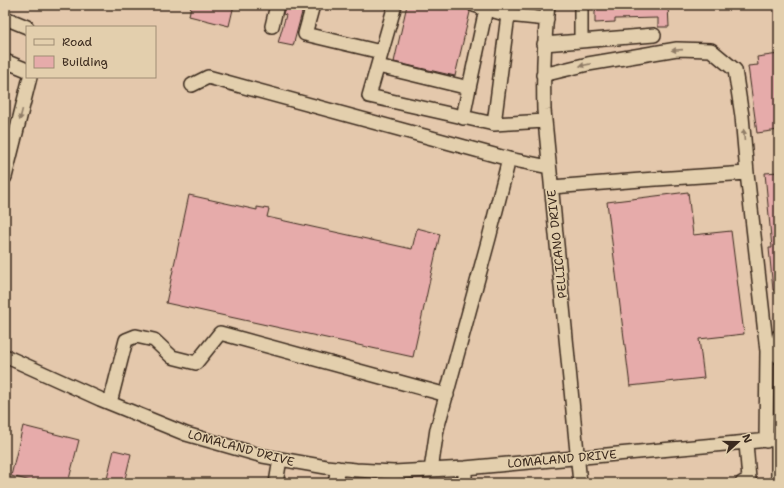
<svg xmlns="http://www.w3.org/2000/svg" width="784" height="488" font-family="'Shantell Sans',sans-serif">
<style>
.building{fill:#e6abaa;stroke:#3b2a1e}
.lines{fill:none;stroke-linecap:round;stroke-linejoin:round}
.minor-casing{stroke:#3b2a1e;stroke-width:16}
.minor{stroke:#e3cfad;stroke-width:13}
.oneway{fill:#8f7c66}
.labels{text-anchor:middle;stroke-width:3;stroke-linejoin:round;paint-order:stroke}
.street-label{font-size:12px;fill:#3b2a1e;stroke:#e3cfad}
</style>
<rect width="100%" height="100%" fill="#e4c8ac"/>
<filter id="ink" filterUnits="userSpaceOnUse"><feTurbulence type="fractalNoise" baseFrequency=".025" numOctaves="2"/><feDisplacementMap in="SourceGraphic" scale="8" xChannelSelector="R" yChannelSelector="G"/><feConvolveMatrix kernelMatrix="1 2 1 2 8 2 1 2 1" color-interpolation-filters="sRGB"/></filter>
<g filter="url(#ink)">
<!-- building -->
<path class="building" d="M 191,5 L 234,5 L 229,26 L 189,16 Z
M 285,5 L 304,5 L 293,46 L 278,43 L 286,15 L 283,14 Z
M 407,5 L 449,5 L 467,9 L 470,12 L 455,76 L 394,62 Z
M 595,5 L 668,5 L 669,27 L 658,27 L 658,18 L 615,19 L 615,22 L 595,23 Z
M 779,54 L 779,130 L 757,133 L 748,66 L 758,65 L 757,57 Z
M 779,172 L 779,290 L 773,290 L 769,248 L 772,248 L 765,173 Z
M 688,192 L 693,235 L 731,231 L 744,334 L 699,339 L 704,378 L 630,386 L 607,202 Z
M 189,195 L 257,210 L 257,207 L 269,209 L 267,217 L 412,249 L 417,228 L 440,234 L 413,357 L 166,303 Z
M 23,426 L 79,440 L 68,483 L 39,483 L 11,476 Z
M 114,450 L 131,454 L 124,483 L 106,483 Z"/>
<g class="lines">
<defs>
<path id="minor" d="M 313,5 L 305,34 L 381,52
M 395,5 L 369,96 L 494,124 L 545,121
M 474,5 L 508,15 L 547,19
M 548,5 C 544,40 543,75 544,110 L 580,483
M 5,18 L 27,27
M 272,26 L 277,5
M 581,41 L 581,5
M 544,44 L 654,35
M 5,61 L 27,70
M 378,66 L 469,88 L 486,9
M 543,75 L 588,64 L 677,49 L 711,50 L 735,70 L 742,116 L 747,173
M 192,85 L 208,77 L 509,159 L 549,167
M 463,118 L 469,88
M 494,124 L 508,15
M 5,177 L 30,77
M 552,187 L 641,180 L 747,173 L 767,351 L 766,441
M 779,336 L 778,341 L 779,357
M 5,356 L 100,399 L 186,434 L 263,456 L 326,467 L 356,470 L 394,472 L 465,468 L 779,439
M 110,403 L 126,340 L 136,336 L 154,340 L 172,357 L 196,363 L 220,333 L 447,395
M 465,468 L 465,483
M 431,470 L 437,429 L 489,238 L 509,159
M 276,483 L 280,459
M 335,483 L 338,468
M 742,483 L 749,479 L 746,443
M 778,483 L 778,440"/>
</defs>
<!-- minor casing -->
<use href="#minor" class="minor-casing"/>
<!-- minor -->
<use href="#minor" class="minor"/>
</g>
<!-- one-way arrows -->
<defs><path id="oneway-solid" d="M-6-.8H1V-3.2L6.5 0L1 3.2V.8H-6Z"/></defs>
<g class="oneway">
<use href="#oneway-solid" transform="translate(677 50) rotate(176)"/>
<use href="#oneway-solid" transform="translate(585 65) rotate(169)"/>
<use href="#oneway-solid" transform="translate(21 115) rotate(104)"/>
<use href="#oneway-solid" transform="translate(744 135) rotate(-94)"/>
</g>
</g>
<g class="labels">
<!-- street labels -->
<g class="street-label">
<text transform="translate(557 244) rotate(-96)" y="4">PELLICANO DRIVE</text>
<text transform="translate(241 448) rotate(15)" y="4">LOMALAND DRIVE</text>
<text transform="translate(562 459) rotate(-5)" y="4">LOMALAND DRIVE</text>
</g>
</g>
<!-- margin -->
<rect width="784" height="488" fill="none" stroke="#e3cfad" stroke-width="20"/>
<rect x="10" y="10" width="764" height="468" fill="none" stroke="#3b2a1e" stroke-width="1.5" filter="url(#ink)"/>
<!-- legend -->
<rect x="26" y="26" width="130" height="52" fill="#e3cfad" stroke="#a08d74"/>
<rect x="34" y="39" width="20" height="6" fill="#e3cfad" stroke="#a08d74"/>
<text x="62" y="46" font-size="12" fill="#3b2a1e">Road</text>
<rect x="34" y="56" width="20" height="12" fill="#e6abaa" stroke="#a08d74"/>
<text x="62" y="66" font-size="12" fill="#3b2a1e">Building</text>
<!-- north arrow -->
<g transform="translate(738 442) rotate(69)" stroke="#e3cfad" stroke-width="3" paint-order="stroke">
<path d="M0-3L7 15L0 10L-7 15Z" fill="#3b2a1e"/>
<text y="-6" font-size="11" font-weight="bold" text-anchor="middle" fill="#3b2a1e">N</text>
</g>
</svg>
